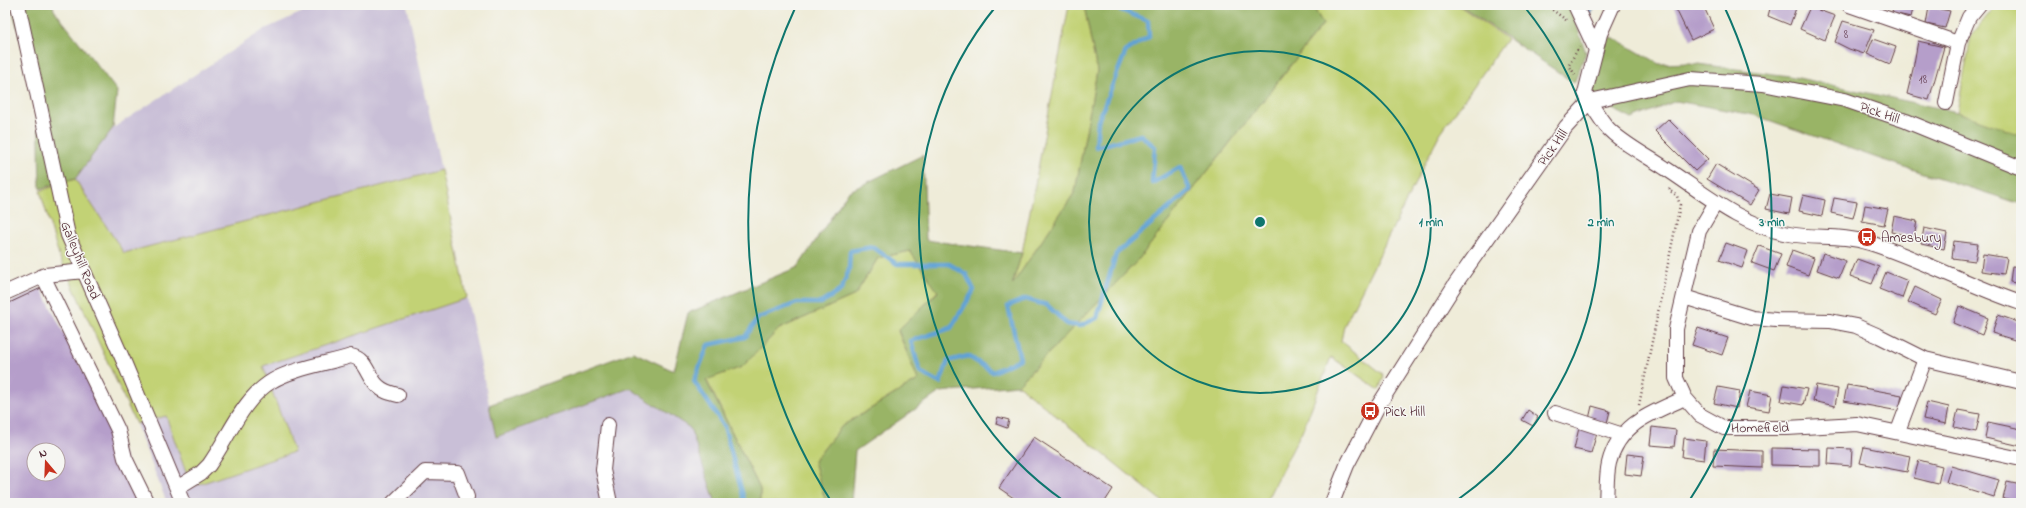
<svg xmlns="http://www.w3.org/2000/svg" width="2026" height="508" font-family="'Indie Flower',sans-serif">
<style>
.industrial{fill:#c9bfd7}
.green{fill:#c2d275;stroke:#867850}
.forest{fill:#99b466;stroke:#726a48}
.water{fill:#60a2d4;stroke:#556080}
.lines{fill:none;stroke-linecap:round;stroke-linejoin:round}
.stream{stroke:#60a2d4;stroke-width:4.5}
.building{fill:#b59eca;fill-rule:evenodd}
.minor-casing{stroke:#633e45;stroke-width:16}
.path{stroke:#633e45;stroke-width:2.5;stroke-dasharray:1 3;stroke-linecap:butt}
.minor{stroke:#fff;stroke-width:14}
.ring{fill:none;stroke:#0f766e;stroke-width:2}
.labels{text-anchor:middle;stroke-width:3;stroke-linejoin:round;paint-order:stroke}
.number-label{font-size:12px;fill:#653f53}
.street-label{font-size:14px;fill:#4a1f2b;stroke:#f6f6f2}
.poi-label{font-size:14px;fill:#4a1f2b;stroke:#f6f6f2;text-anchor:start}
.centre{fill:#0f766e;stroke:#f6f6f2;stroke-width:2}
.ring-label{font-size:12px;text-anchor:middle;font-weight:bold;fill:#0f766e;stroke:#f6f6f2;stroke-width:3;stroke-linejoin:round;paint-order:stroke}
</style>
<rect width="100%" height="100%" fill="#f6f6f2"/>
<filter id="ink" filterUnits="userSpaceOnUse"><feTurbulence type="fractalNoise" baseFrequency=".025" numOctaves="2"/><feDisplacementMap in="SourceGraphic" scale="8" xChannelSelector="R" yChannelSelector="G"/><feConvolveMatrix kernelMatrix="1 2 1 2 8 2 1 2 1" color-interpolation-filters="sRGB"/></filter>
<filter id="wash" filterUnits="userSpaceOnUse"><feTurbulence type="fractalNoise" baseFrequency=".012" numOctaves="4" result="noise"/><feDisplacementMap in="SourceGraphic" scale="16" xChannelSelector="R" yChannelSelector="G"/><feGaussianBlur stdDeviation="0.9" result="paint"/><feColorMatrix in="noise" values="0 0 0 0 0 0 0 0 0 0 0 0 0 0 0 0 0 1.4 0 .05"/><feComposite in="paint" operator="in"/></filter>
<g filter="url(#wash)">
<rect width="100%" height="100%" fill="#efecd9"/>
<!-- industrial -->
<path class="industrial" d="M 318,5 L 407,5 L 441,170 L 124,253 L 75,179 L 113,128 L 265,29 Z
M 467,298 L 496,437 L 630,388 L 690,428 L 716,503 L 167,503 L 136,424 L 166,416 L 294,452 L 263,366 Z"/>
<!-- green -->
<path class="green" d="M 1069,5 L 1084,5 L 1097,71 L 1075,192 L 1011,287 L 1022,253 Z
M 1312,5 L 1458,5 L 1507,39 L 1439,135 L 1344,326 L 1341,341 L 1384,375 L 1379,390 L 1331,357 L 1304,427 L 1265,503 L 1164,503 L 1018,385 L 1138,260 L 1323,24 Z
M 1996,5 L 2021,5 L 2021,137 L 1957,112 L 1971,36 Z
M 441,170 L 467,298 L 263,366 L 294,452 L 191,487 L 166,416 L 136,424 L 59,256 L 40,191 L 75,179 L 124,253 Z
M 910,251 L 938,291 L 898,331 L 918,380 L 842,426 L 814,461 L 826,503 L 760,503 L 760,489 L 706,379 L 742,367 L 779,329 L 855,295 L 878,258 Z"/>
<!-- forest -->
<path class="forest" d="M 11,5 L 53,5 L 54,10 L 117,91 L 113,128 L 75,179 L 40,189 L 38,101 Z
M 1084,5 L 1312,5 L 1323,24 L 1138,260 L 1018,385 L 940,392 L 855,451 L 851,503 L 826,503 L 814,461 L 842,426 L 918,380 L 898,330 L 938,292 L 910,251 L 878,258 L 855,295 L 779,329 L 742,367 L 706,380 L 760,489 L 760,503 L 716,503 L 690,428 L 630,388 L 496,437 L 489,405 L 633,352 L 674,371 L 688,313 L 798,267 L 848,192 L 923,155 L 926,240 L 1022,253 L 1012,285 L 1075,192 L 1097,71 Z
M 1460,5 L 1570,5 L 1586,53 L 1574,83 Z
M 1600,34 L 1614,38 L 1659,64 L 1690,63 L 1789,76 L 1957,112 L 2021,135 L 2021,204 L 1880,159 L 1754,115 L 1676,101 L 1632,119 L 1603,104 L 1585,93 Z"/>
<!-- water -->
<path class="water" d="M 1585,5 L 1595,5 L 1589,17 Z"/>
<g class="lines">
<!-- stream -->
<path class="stream" d="M 745,503 L 724,426 L 694,381 L 708,345 L 745,337 L 758,318 L 797,303 L 821,303 L 841,290 L 849,270 L 850,251 L 873,247 L 897,264 L 949,264 L 966,274 L 974,290 L 951,328 L 911,341 L 920,372 L 940,383 L 948,361 L 968,356 L 993,372 L 1020,359 L 1008,306 L 1025,299 L 1047,305 L 1067,324 L 1080,326 L 1097,318 L 1116,254 L 1190,190 L 1180,167 L 1152,183 L 1155,147 L 1141,135 L 1096,147 L 1098,121 L 1126,51 L 1149,37 L 1148,21 L 1116,8 L 1114,5"/>
</g>
<g id="blocks">
<!-- building -->
<path class="building" d="M 1674,5 L 1703,5 L 1714,29 L 1691,40 Z
M 1771,5 L 1787,5 L 1796,8 L 1790,25 L 1768,16 Z
M 1893,5 L 1914,5 L 1911,17 L 1892,13 Z
M 1810,7 L 1835,16 L 1825,40 L 1800,29 Z
M 1929,7 L 1950,11 L 1945,28 L 1926,24 Z
M 1843,21 L 1874,30 L 1864,54 L 1849,49 L 1835,42 Z
M 1873,39 L 1896,47 L 1890,64 L 1867,54 Z
M 1918,41 L 1944,47 L 1929,100 L 1907,94 L 1913,69 Z
M 1668,119 L 1708,159 L 1695,171 L 1655,131 Z
M 1716,164 L 1759,190 L 1750,205 L 1707,179 Z
M 1770,194 L 1792,198 L 1789,214 L 1766,209 Z
M 1803,195 L 1825,200 L 1822,216 L 1799,211 Z
M 1834,198 L 1857,202 L 1853,218 L 1831,213 Z
M 1865,205 L 1888,209 L 1884,225 L 1862,221 Z
M 1894,216 L 1917,221 L 1914,237 L 1891,232 Z
M 1924,228 L 1947,233 L 1944,249 L 1921,244 Z
M 1954,241 L 1978,244 L 1975,261 L 1952,258 Z
M 1726,243 L 1748,251 L 1742,268 L 1719,260 Z
M 1759,246 L 1781,254 L 1774,271 L 1752,263 Z
M 1792,250 L 1814,258 L 1808,275 L 1786,267 Z
M 1823,253 L 1846,261 L 1839,278 L 1817,270 Z
M 1983,254 L 2007,258 L 2004,274 L 1981,271 Z
M 1857,259 L 1879,267 L 1872,284 L 1850,276 Z
M 2012,266 L 2021,267 L 2021,284 L 2010,282 Z
M 1886,272 L 1908,281 L 1902,298 L 1879,289 Z
M 1915,287 L 1942,300 L 1935,314 L 1908,302 Z
M 41,288 L 117,438 L 143,503 L 5,503 L 5,305 ZM 34,450 L 58,450 L 58,474 L 34,474 Z
M 1959,306 L 1988,318 L 1982,335 L 1953,323 Z
M 1998,315 L 2021,323 L 2021,342 L 1992,333 Z
M 1698,328 L 1728,338 L 1722,355 L 1692,345 Z
M 1784,385 L 1807,389 L 1803,405 L 1781,401 Z
M 1816,385 L 1838,389 L 1835,406 L 1813,401 Z
M 1847,385 L 1902,395 L 1899,411 L 1844,401 Z
M 1718,387 L 1740,391 L 1737,408 L 1714,403 Z
M 1750,391 L 1772,395 L 1769,411 L 1746,407 Z
M 1927,402 L 1949,407 L 1946,424 L 1923,419 Z
M 1592,406 L 1610,411 L 1607,423 L 1589,419 Z
M 1528,410 L 1538,417 L 1533,426 L 1522,420 Z
M 1958,410 L 1980,414 L 1976,432 L 1954,427 Z
M 998,417 L 1009,420 L 1007,428 L 996,424 Z
M 1988,422 L 2021,429 L 2021,446 L 1985,438 Z
M 1652,427 L 1676,430 L 1674,447 L 1650,445 Z
M 1579,428 L 1597,433 L 1591,453 L 1574,449 Z
M 1034,437 L 1113,489 L 1104,503 L 1021,503 L 999,488 Z
M 1684,438 L 1706,441 L 1704,460 L 1682,457 Z
M 1864,447 L 1910,456 L 1907,472 L 1860,463 Z
M 1771,448 L 1820,449 L 1820,466 L 1771,465 Z
M 1829,448 L 1852,449 L 1851,466 L 1828,464 Z
M 1714,449 L 1762,451 L 1762,468 L 1713,466 Z
M 1627,454 L 1644,456 L 1641,476 L 1625,474 Z
M 1919,460 L 1942,466 L 1938,484 L 1914,478 Z
M 1951,466 L 1999,480 L 1994,497 L 1946,482 Z
M 2007,482 L 2021,485 L 2021,503 L 2003,499 Z"/>
</g>
</g>
<g filter="url(#ink)">
<use href="#blocks" fill-opacity="0" stroke="#633e45" stroke-width="1"/>
<g class="lines">
<defs>
<path id="minor" d="M 18,5 L 68,235 L 124,362 L 183,503
M 1575,5 L 1596,50
M 1613,5 L 1600,34 L 1585,93 C 1591,104 1598,116 1606,126 C 1618,141 1649,157 1665,168 C 1705,194 1740,225 1789,234 C 1816,239 1841,234 1870,243 C 1921,259 1970,286 2021,303
M 1849,5 L 1958,43 L 1946,103
M 1958,43 L 1969,17 L 1979,5
M 1715,204 L 1699,231 L 1676,329 L 1676,378 L 1685,398 L 1700,415 L 1724,428 L 1787,428 L 1857,424 L 2021,459
M 43,276 L 118,430 L 125,458 L 147,503
M 5,293 L 45,275 L 84,271
M 1684,297 L 1752,318 L 1776,320 L 1830,321 L 1856,326 L 1879,336 L 1925,359 L 2021,382
M 1555,413 L 1623,435
M 608,425 L 603,470 L 610,503
M 1898,431 L 1925,359
M 177,488 L 201,473 L 209,465 C 229,437 242,399 272,381 C 291,369 329,363 351,356 C 367,359 367,376 378,386 C 384,392 390,393 398,395
M 393,503 L 425,472 L 458,473 L 467,497
M 1332,503 L 1347,465 L 1378,406 L 1456,283 L 1566,127 L 1590,101 L 1690,79 L 1763,84 L 1845,100 L 1906,121 L 2021,168
M 1606,503 C 1607,490 1606,476 1609,463 C 1619,423 1652,413 1685,398"/>
</defs>
<!-- minor casing -->
<use href="#minor" class="minor-casing"/>
<!-- path -->
<path class="path" d="M 1546,5 L 1566,20
M 1575,75 L 1569,65 L 1579,47
M 1639,405 L 1680,205 L 1677,196 L 1669,190 L 1671,187"/>
<!-- minor -->
<use href="#minor" class="minor"/>
</g>
</g>
<!-- distance rings -->
<g class="ring">
<circle cx="1260" cy="222" r="171"/>
<path d="M1064 501A341 341 0 0 1 997 5M1523 5A341 341 0 0 1 1456 501"/>
<path d="M831 501A512 512 0 0 1 796 6M1724 6A512 512 0 0 1 1689 501"/>
</g>
<!-- icons -->
<defs>
<symbol id="bus-disc" viewBox="-11 -11 22 22"><circle r="9.5" fill="#c8321e" stroke="#f6f6f2"/><path d="M-5-6H5V4H4V6H2V4H-2V6H-4V4H-5ZM-3.5-4V0h7V-4ZM-3.5 1.2v1.5H-2V1.2ZM2 1.2v1.5H3.5V1.2Z" fill="#fff"/></symbol>
</defs>
<g fill-rule="evenodd">
<use href="#bus-disc" x="1856" y="226" width="22" height="22"/>
<use href="#bus-disc" x="1359" y="400" width="22" height="22"/>
</g>
<g class="labels">
<!-- number labels -->
<g class="number-label">
<text x="1846" y="38">8</text>
<text x="1923" y="83">18</text>
</g>
<!-- street labels -->
<g class="street-label">
<text transform="translate(1880 112) rotate(19)" y="5">Pick Hill</text>
<text transform="translate(1552 147) rotate(-55)" y="5">Pick Hill</text>
<text transform="translate(81 260) rotate(68)" y="5">Galleyhill Road</text>
<text transform="translate(1760 427) rotate(-1)" y="5">Homefield</text>
</g>
<!-- poi labels -->
<g class="poi-label">
<text x="1881" y="242">Amesbury</text>
<text x="1384" y="416">Pick Hill</text>
</g>
</g>
<circle cx="1260" cy="222" r="6" class="centre"/>
<g class="ring-label">
<text x="1431" y="226">1 min</text>
<text x="1601" y="226">2 min</text>
<text x="1772" y="226">3 min</text>
</g>
<!-- margin -->
<rect width="2026" height="508" fill="none" stroke="#f6f6f2" stroke-width="20"/>
<!-- north arrow -->
<g transform="translate(46 462) rotate(341)"><circle r="19" fill="#f6f6f2" stroke="#b1a0a2"/>
<path d="M0-3L7 15L0 10L-7 15Z" fill="#c8321e"/>
<text y="-6" font-size="11" font-weight="bold" text-anchor="middle" fill="#4a1f2b">N</text>
</g>
</svg>
